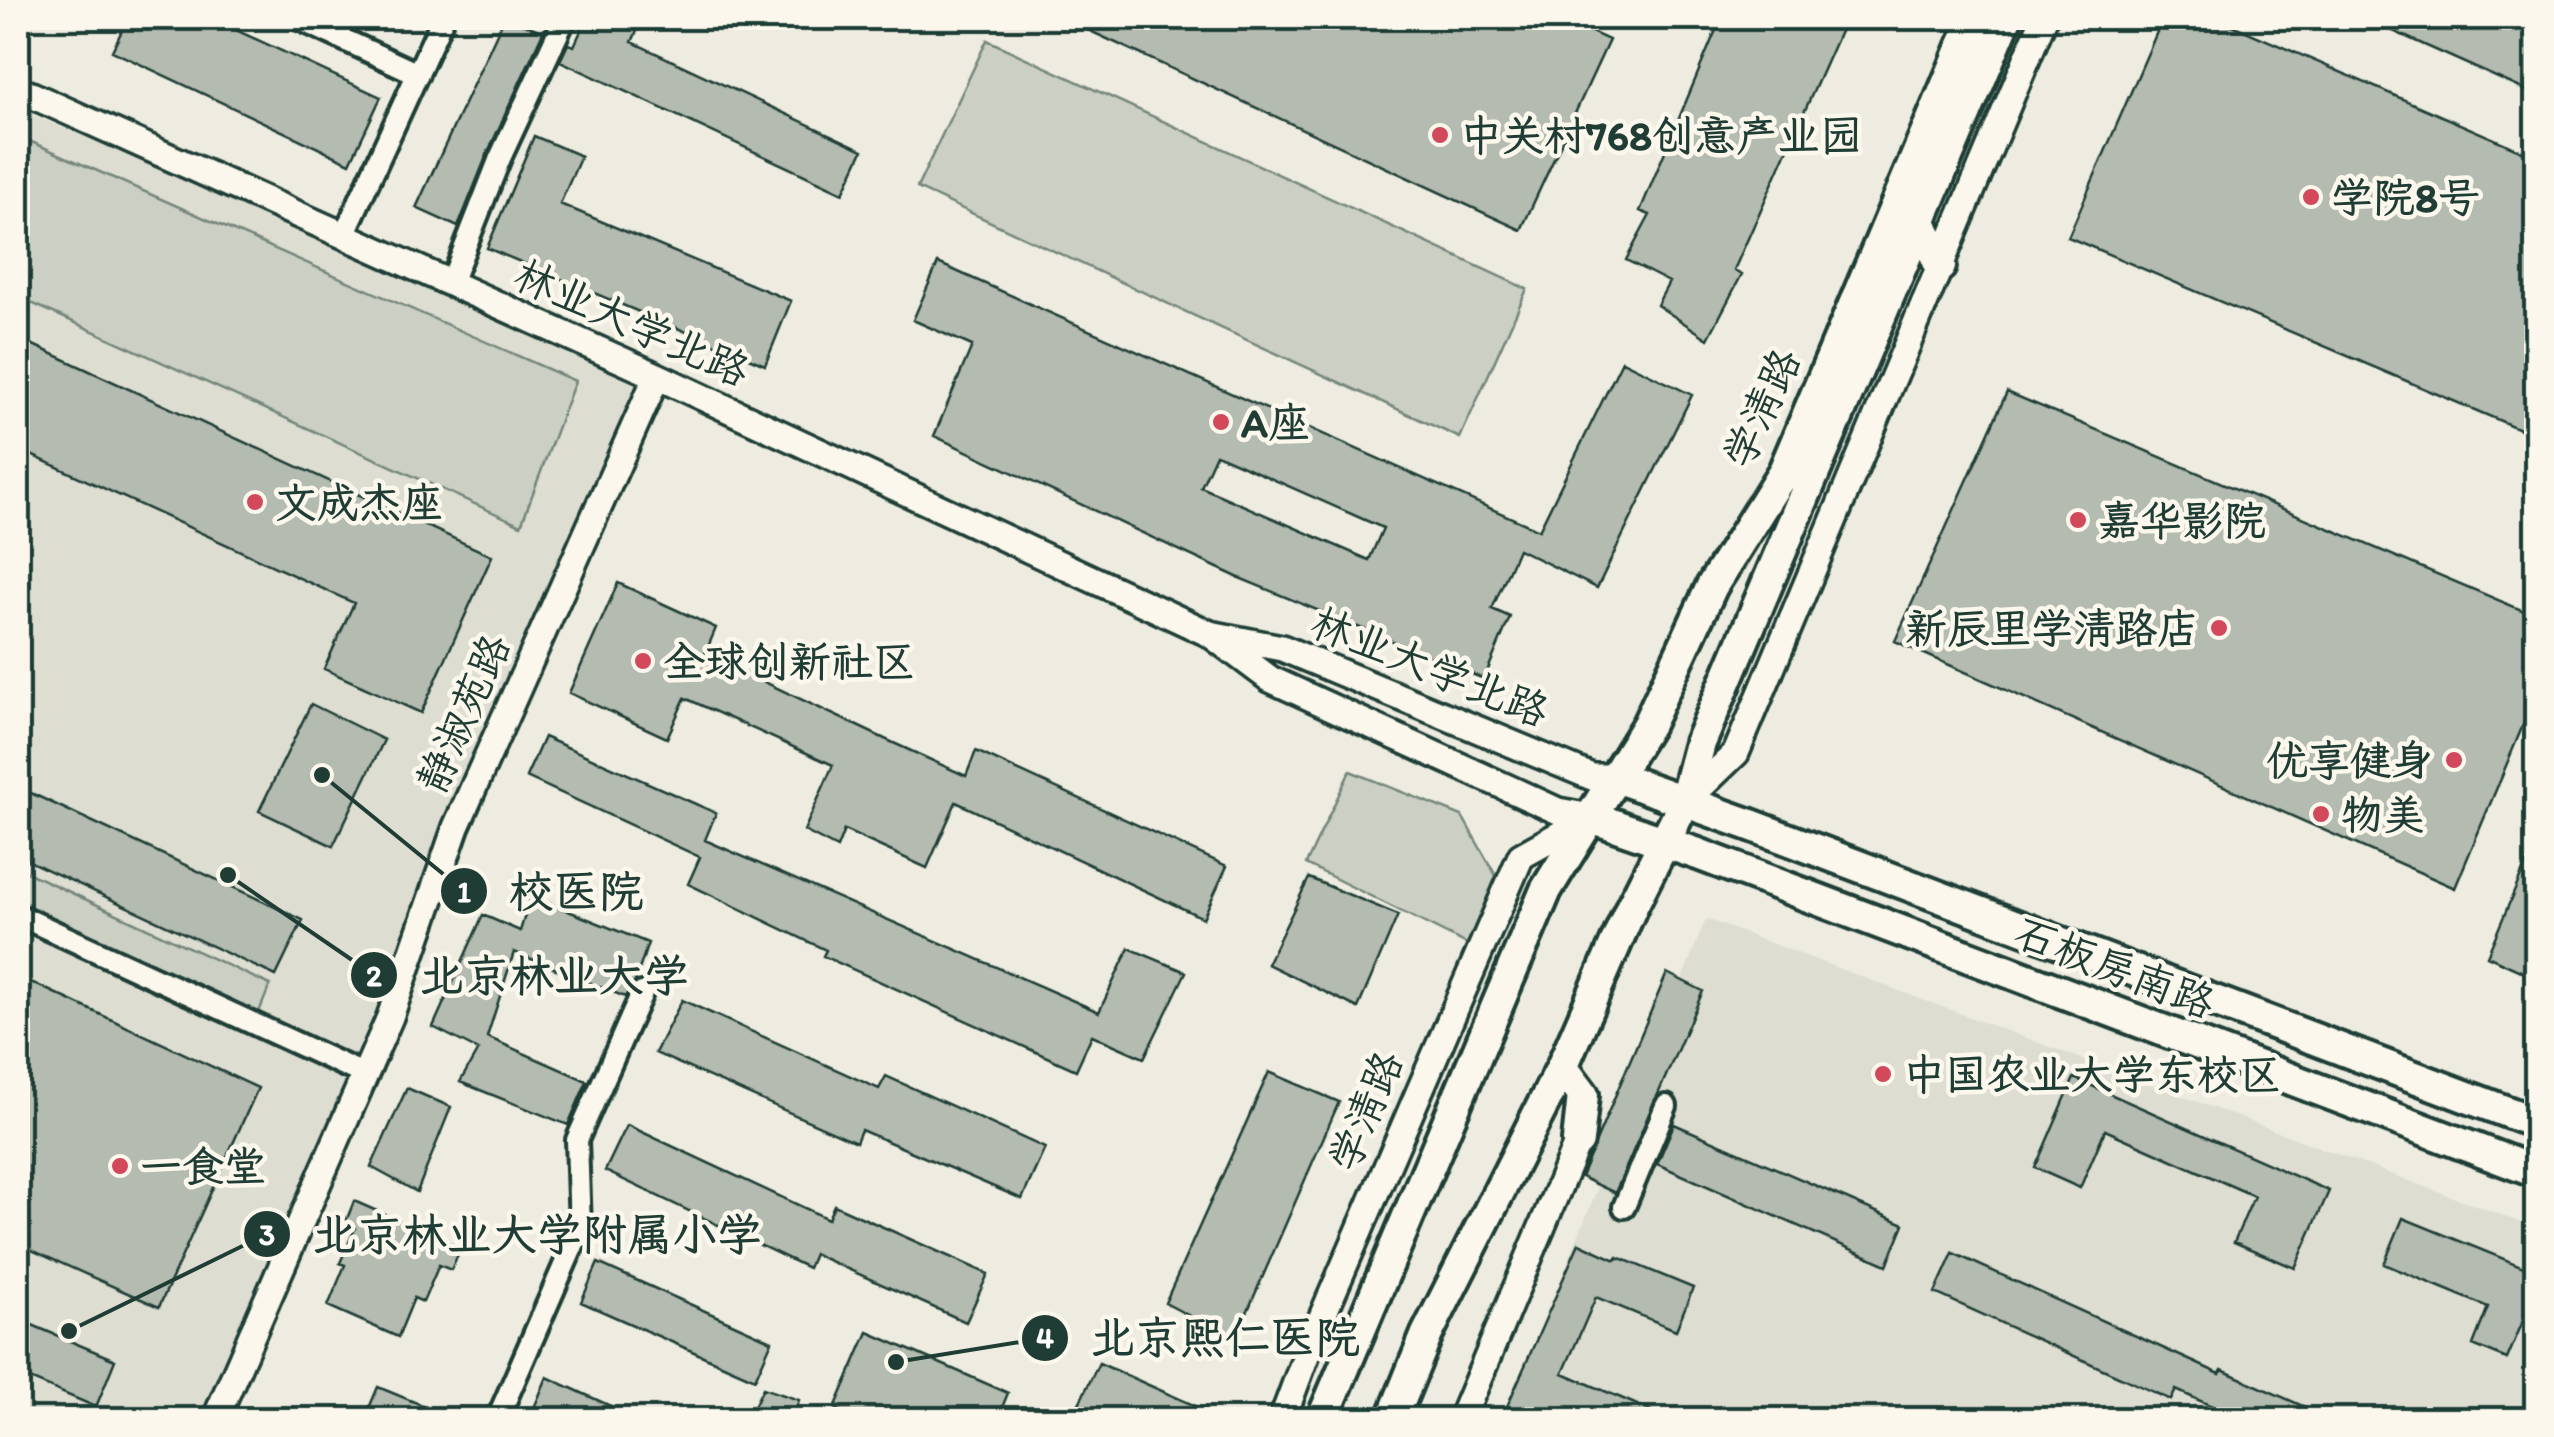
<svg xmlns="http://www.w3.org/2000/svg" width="2554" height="1437" font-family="Itim,'LXGW WenKai TC',sans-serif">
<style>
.built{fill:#ddddd2}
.green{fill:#cbcfc4;stroke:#75867c;stroke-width:2.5}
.building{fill:#b4bbb0;stroke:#1f3d34;stroke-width:2.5;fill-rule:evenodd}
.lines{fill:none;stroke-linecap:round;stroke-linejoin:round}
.minor-casing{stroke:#1f3d34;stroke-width:28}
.tertiary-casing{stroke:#1f3d34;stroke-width:32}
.primary-casing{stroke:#1f3d34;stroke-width:38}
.minor{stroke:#fbf7ec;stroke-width:20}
.tertiary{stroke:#fbf7ec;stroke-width:25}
.primary{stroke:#fbf7ec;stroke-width:30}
.poi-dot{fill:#d1495b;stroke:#fbf7ec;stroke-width:4}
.labels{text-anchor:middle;stroke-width:9;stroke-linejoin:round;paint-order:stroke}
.poi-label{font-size:42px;font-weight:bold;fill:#1f3d34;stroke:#fbf7ec;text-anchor:start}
.street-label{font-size:42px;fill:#1f3d34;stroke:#fbf7ec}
.leader{fill:none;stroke:#1f3d34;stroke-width:4}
.callout-dot{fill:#1f3d34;stroke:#fbf7ec;stroke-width:4}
.mark-label{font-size:30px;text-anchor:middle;font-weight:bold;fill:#fff}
.callout-label{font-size:45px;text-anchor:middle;font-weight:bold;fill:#1f3d34;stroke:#fbf7ec;stroke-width:9;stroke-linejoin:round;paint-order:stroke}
</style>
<rect width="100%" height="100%" fill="#eeece1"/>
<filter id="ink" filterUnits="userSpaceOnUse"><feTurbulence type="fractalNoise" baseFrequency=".01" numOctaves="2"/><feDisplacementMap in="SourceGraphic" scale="20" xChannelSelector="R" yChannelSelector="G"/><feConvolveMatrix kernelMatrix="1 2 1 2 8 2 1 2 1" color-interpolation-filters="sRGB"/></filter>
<g filter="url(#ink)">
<!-- built -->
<path class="built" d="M 18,109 L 657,376 L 203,1419 L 18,1419 Z
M 1706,919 L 2536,1228 L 2536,1419 L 1504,1420 Z"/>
<!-- green -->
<path class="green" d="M 987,40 L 1527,289 L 1460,438 L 917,188 Z
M 18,136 L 575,381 L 521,525 L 18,297 Z
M 1350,771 L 1462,816 L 1499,881 L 1473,947 L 1306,864 Z
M 18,868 L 270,985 L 255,1022 L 18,909 Z"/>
<!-- building -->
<path class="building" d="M 128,18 L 210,18 L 381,97 L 350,163 L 112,51 Z
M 504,18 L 511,18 L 543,32 L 488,152 L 458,227 L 416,208 Z
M 587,18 L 643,18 L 632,42 L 863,150 L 843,193 L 560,61 L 568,44 L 574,46 Z
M 1062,18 L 1561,18 L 1609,40 L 1521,230 Z
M 1721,18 L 1846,18 L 1734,270 L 1742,274 L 1708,339 L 1657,305 L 1669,282 L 1626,260 L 1650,215 L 1640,211 Z
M 2163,18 L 2216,18 L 2536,157 L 2536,436 L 2068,237 Z
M 2364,18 L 2536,18 L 2536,95 Z
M 534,136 L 581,156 L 560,204 L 791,301 L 765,365 L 487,248 Z
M 938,263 L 1539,530 L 1622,361 L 1692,395 L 1597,588 L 1518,549 L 1492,609 L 1510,617 L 1484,679 L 1237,577 L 934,436 L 972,346 L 913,320 ZM 1216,454 L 1383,528 L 1369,560 L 1201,487 Z
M 18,338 L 492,556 L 421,713 L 324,669 L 354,603 L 18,449 Z
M 2007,392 L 2536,616 L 2536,694 L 2455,888 L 1895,641 Z
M 618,583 L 716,628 L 705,654 L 887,740 L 966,776 L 976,751 L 1227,866 L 1203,918 L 956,802 L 927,868 L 844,830 L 837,848 L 804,831 L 833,765 L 685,698 L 667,738 L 569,693 Z
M 311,704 L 384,740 L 333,846 L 259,811 Z
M 544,737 L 716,813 L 705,840 L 1099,1012 L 1129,948 L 1186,972 L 1144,1058 L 1092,1035 L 1076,1070 L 823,956 L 826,950 L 688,884 L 700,857 L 526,777 Z
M 18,787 L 303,920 L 276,976 L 18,856 Z
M 2536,840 L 2536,978 L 2487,956 Z
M 1309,878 L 1398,915 L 1358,1008 L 1267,964 Z
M 531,896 L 648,943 L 635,982 L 625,997 L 514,952 L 487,1037 L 587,1081 L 568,1125 L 460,1082 L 478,1050 L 433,1027 L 483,915 L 520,931 Z
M 1667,973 L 1703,991 L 1615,1193 L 1581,1177 Z
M 18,976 L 258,1088 L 159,1307 L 18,1244 Z
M 682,1000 L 879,1089 L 886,1076 L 1045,1148 L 1022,1199 L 861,1130 L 856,1142 L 655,1053 Z
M 1269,1072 L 1339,1102 L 1235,1340 L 1165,1303 Z
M 2074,1078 L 2329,1191 L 2295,1268 L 2234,1242 L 2254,1196 L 2105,1130 L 2080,1188 L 2035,1168 Z
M 407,1088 L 451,1107 L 417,1192 L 371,1167 Z
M 1674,1124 L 1904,1224 L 1887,1265 L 1657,1164 Z
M 627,1125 L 828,1219 L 834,1205 L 988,1274 L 966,1322 L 814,1254 L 808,1268 L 605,1171 Z
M 354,1201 L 461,1248 L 451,1270 L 439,1265 L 423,1302 L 414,1298 L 398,1337 L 328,1306 L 345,1265 L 340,1263 L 355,1228 L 345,1224 Z
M 2403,1218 L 2536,1272 L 2536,1327 L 2523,1321 L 2507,1359 L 2473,1345 L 2488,1307 L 2384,1264 Z
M 1579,1243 L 1616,1260 L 1618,1257 L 1693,1288 L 1676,1330 L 1596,1297 L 1563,1373 L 1672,1420 L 1563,1420 L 1546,1412 L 1543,1420 L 1501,1420 Z
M 1953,1253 L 2220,1374 L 2222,1370 L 2334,1420 L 2243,1420 L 2176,1390 L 2171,1400 L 1935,1293 Z
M 598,1263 L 772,1341 L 755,1379 L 581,1302 Z
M 18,1319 L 115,1360 L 96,1407 L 18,1374 Z
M 868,1332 L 1008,1393 L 997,1420 L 858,1420 L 835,1408 Z
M 1099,1363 L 1227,1420 L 1071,1420 Z
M 547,1377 L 641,1420 L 529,1420 Z
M 378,1387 L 456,1419 L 456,1420 L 364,1420 Z
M 763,1388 L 799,1400 L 792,1420 L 747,1420 Z"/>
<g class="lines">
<defs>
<path id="minor" d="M 297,18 L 418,74
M 344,235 L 443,18
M 451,283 L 500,158 L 565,18
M 18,915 L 365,1075
M 1624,1207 L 1666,1106
M 497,1420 L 580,1229 L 577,1140 L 642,993"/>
<path id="tertiary" d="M 18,89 L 657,376 L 1210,634 L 1270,679 L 1558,811 L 1591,817
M 1215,635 L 1282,648 L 1592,777 L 1616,777
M 1684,803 L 1736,753 L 2044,18
M 215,1420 L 390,1017 L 456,827 L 657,376
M 1282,1420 L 1310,1345 L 1521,856 L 1591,817
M 1461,1420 L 1578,1141"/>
<path id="primary" d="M 1921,221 L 1940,266
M 1616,777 L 1748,824 L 2536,1123
M 1591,817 L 1698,854 L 2536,1172
M 1562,1067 L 1583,1095 L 1578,1141
M 1322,1420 L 1546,890 L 1648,724 L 1712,586 L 1784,471 L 1975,18
M 1392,1420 L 1427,1334 L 1562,1067 L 1632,906 L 1684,803 L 1700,743 L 2006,18"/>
</defs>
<!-- minor casing -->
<use href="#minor" class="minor-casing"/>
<!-- tertiary casing -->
<use href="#tertiary" class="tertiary-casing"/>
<!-- primary casing -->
<use href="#primary" class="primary-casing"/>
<!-- minor -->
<use href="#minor" class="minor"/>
<!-- tertiary -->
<use href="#tertiary" class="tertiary"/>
<!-- primary -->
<use href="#primary" class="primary"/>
</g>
</g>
<!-- markers -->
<g class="poi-dot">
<circle cx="1440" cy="135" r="10"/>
<circle cx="2311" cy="197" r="10"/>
<circle cx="1221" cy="422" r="10"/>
<circle cx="255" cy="502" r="10"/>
<circle cx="2078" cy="520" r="10"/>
<circle cx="2219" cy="628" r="10"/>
<circle cx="643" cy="661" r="10"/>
<circle cx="2454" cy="760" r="10"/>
<circle cx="2321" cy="814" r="10"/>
<circle cx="1883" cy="1074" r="10"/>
<circle cx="120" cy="1166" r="10"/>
</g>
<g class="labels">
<!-- poi labels -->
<g class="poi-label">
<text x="1460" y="150">中关村768创意产业园</text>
<text x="2331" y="212">学院8号</text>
<text x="1241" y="437">A座</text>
<text x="275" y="517">文成杰座</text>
<text x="2098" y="535">嘉华影院</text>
<text x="2199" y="643" text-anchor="end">新辰里学清路店</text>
<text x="663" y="676">全球创新社区</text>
<text x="2434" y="775" text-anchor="end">优享健身</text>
<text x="2341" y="829">物美</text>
<text x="1903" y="1089">中国农业大学东校区</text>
<text x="140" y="1181">一食堂</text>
</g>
<!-- street labels -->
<g class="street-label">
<text transform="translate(632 322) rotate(24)" y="15">林业大学北路</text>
<text transform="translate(1761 408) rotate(-65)" y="15">学清路</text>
<text transform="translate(1430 666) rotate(22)" y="15">林业大学北路</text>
<text transform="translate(463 713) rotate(-66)" y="15">静淑苑路</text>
<text transform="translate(2115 967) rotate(21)" y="15">石板房南路</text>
<text transform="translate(1365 1111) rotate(-67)" y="15">学清路</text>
</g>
</g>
<!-- callouts -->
<path class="leader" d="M322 775L464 891M228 875L374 975M69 1331L267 1234M896 1362L1045 1338"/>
<g class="callout-dot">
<circle cx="322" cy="775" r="10"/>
<circle cx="228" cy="875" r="10"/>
<circle cx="69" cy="1331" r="10"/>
<circle cx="896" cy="1362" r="10"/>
<circle cx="464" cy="891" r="25"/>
<circle cx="374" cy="975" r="25"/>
<circle cx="267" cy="1234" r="25"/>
<circle cx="1045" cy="1338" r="25"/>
</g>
<g class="mark-label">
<text x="464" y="902">1</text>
<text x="374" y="986">2</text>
<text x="267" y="1245">3</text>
<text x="1045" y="1348">4</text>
</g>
<g class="callout-label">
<text x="576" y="907">校医院</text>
<text x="554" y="991">北京林业大学</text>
<text x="537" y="1250">北京林业大学附属小学</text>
<text x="1225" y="1353">北京熙仁医院</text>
</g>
<!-- margin -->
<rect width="2554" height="1437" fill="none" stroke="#fbf7ec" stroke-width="60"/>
<rect x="30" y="30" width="2494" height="1377" fill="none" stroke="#1f3d34" stroke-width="4" filter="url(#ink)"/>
</svg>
